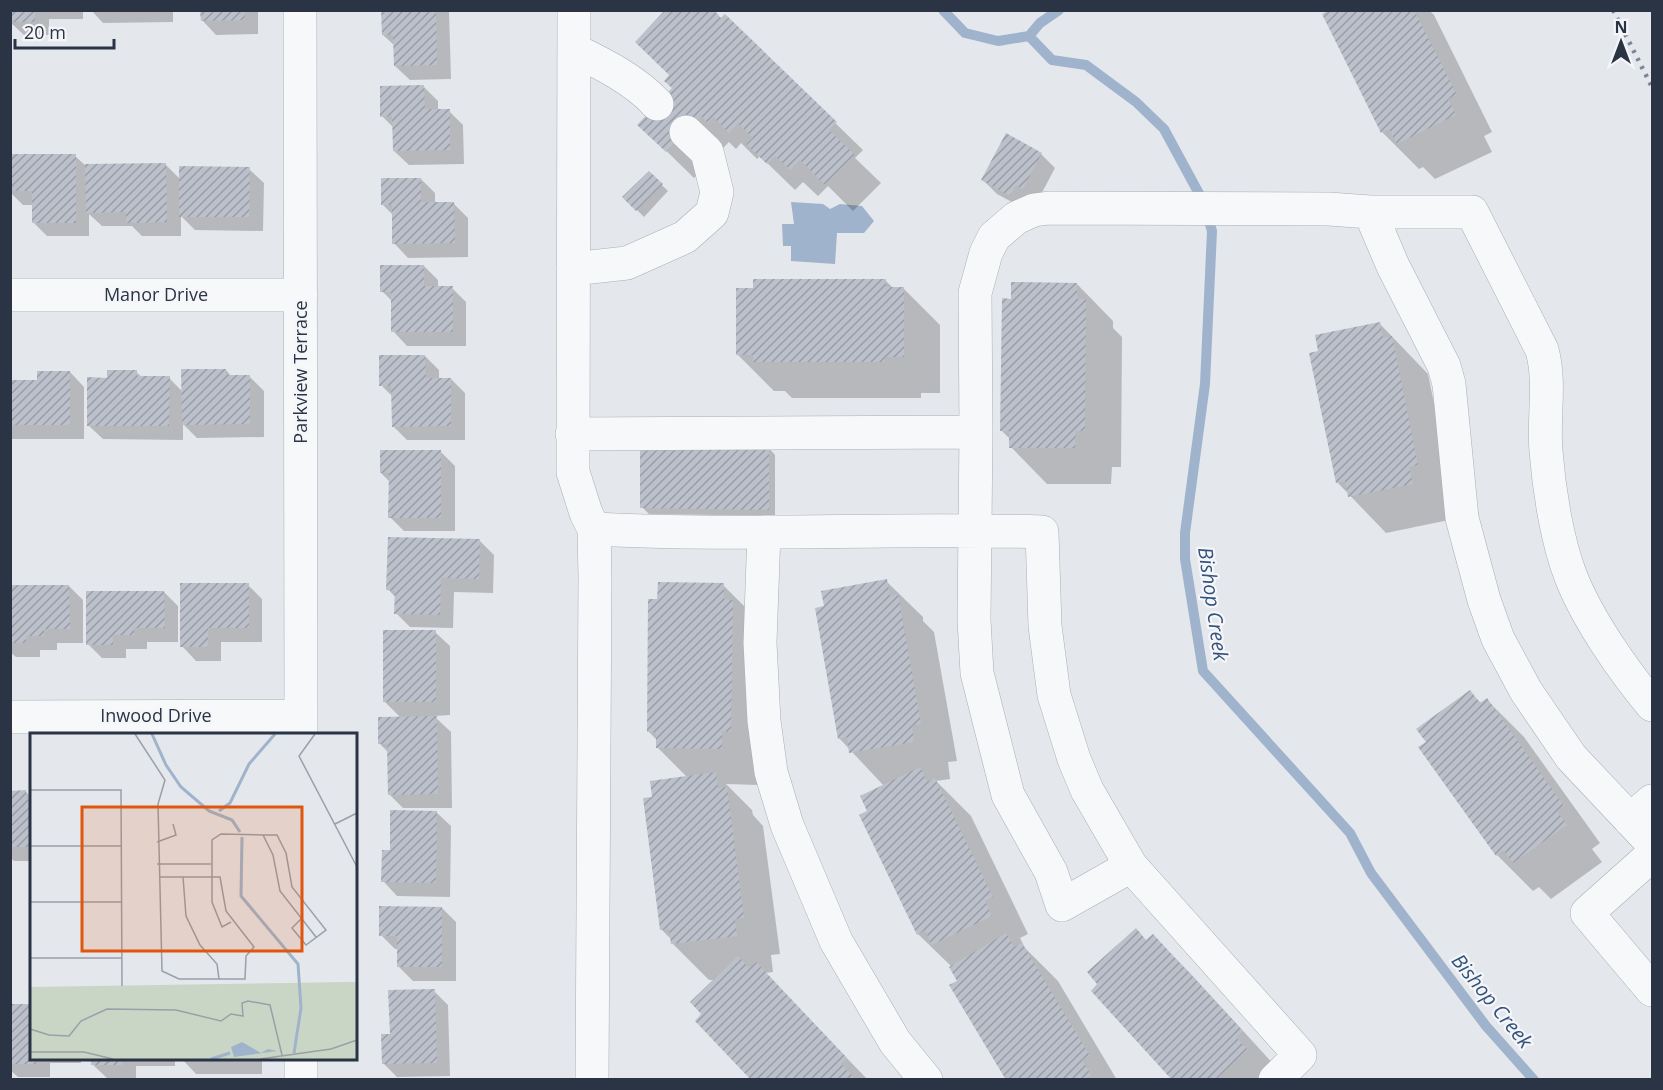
<svg xmlns="http://www.w3.org/2000/svg" width="1663" height="1090" font-family="'Open Sans',sans-serif">
<style>
.water{fill:#9fb4cc}
.shadow{fill:#0003}
.lines{fill:none;stroke-linecap:round;stroke-linejoin:round}
.stream{stroke:#9fb4cc;stroke-width:10}
.building{fill:url(#building-hatch)}
.minor-casing{stroke:#a9aeb7;stroke-width:34}
.minor{stroke:#f7f8fa;stroke-width:33}
.rail{stroke:#7d8696;stroke-width:4.5;stroke-dasharray:3 6;stroke-linecap:butt}
.labels{text-anchor:middle;stroke-width:4.5;stroke-linejoin:round;paint-order:stroke}
.street-label{font-size:18px;fill:#2b3445;stroke:#f4f6f9}
.water-label{font-size:20px;font-style:italic;fill:#34527a;stroke:#f4f6f9}
.inset-river{fill:none;stroke:#9fb4cc;stroke-width:3}
.inset-road{fill:none;stroke:#9a9fa9;stroke-width:1.5}
.view{fill:#df570f;fill-opacity:0.15;stroke:#df570f;stroke-width:3}
.inset-edge{fill:none;stroke:#2b3445;stroke-width:3}
</style>
<defs>
<pattern id="building-hatch" width="6" height="6" patternUnits="userSpaceOnUse" patternTransform="scale(1.5)"><rect width="6" height="6" fill="#bbc0ca"/><path d="M-1 1l2-2M0 6l6-6M5 7l2-2" fill="none" stroke="#989da6"/></pattern>
</defs>
<rect width="100%" height="100%" fill="#e4e7ec"/>
<!-- water -->
<path class="water" d="M 791,202 L 823,204 L 830,209 L 840,204 L 862,206 L 874,221 L 864,233 L 837,233 L 835,264 L 791,261 L 791,246 L 783,246 L 782,224 L 794,224 Z"/>
<!-- shadow -->
<path class="shadow" d="M 10,10 L 83,10 L 83,19 L 49,19 L 49,35 L 24,35 L 10,22 Z
M 91,10 L 173,10 L 173,22 L 103,23 Z
M 202,10 L 258,10 L 258,34 L 216,35 L 202,20 Z
M 383,10 L 447,10 L 449,12 L 451,79 L 410,80 L 395,66 L 395,46 L 383,35 Z
M 1331,10 L 1429,10 L 1434,15 L 1492,132 L 1484,136 L 1492,152 L 1435,179 L 1423,167 L 1419,169 L 1382,132 L 1324,15 Z
M 725,16 L 863,150 L 855,158 L 881,183 L 853,211 L 828,186 L 818,196 L 803,182 L 795,190 L 760,156 L 757,159 L 741,143 L 736,149 L 729,142 L 694,178 L 639,124 L 674,89 Z
M 424,87 L 438,101 L 438,111 L 449,111 L 463,125 L 464,164 L 409,165 L 394,151 L 394,128 L 382,116 Z
M 1041,154 L 1055,168 L 1037,202 L 1025,209 L 997,194 L 983,180 Z
M 10,156 L 75,156 L 85,165 L 166,165 L 181,180 L 249,169 L 264,183 L 263,231 L 195,230 L 181,216 L 181,236 L 142,236 L 132,226 L 102,226 L 89,214 L 89,236 L 47,236 L 33,222 L 33,205 L 23,205 L 10,192 Z
M 649,173 L 668,191 L 644,217 L 624,197 Z
M 421,179 L 435,193 L 435,203 L 453,203 L 468,218 L 468,257 L 408,258 L 394,243 L 394,216 L 382,204 Z
M 424,266 L 438,280 L 438,288 L 452,288 L 466,302 L 466,346 L 407,346 L 393,331 L 393,302 L 382,291 Z
M 885,280 L 893,288 L 903,288 L 940,325 L 940,393 L 921,393 L 921,398 L 792,398 L 785,391 L 774,391 L 737,354 Z
M 1077,284 L 1113,321 L 1113,328 L 1122,337 L 1121,467 L 1112,467 L 1111,484 L 1047,484 L 1011,447 L 1011,440 L 1002,431 Z
M 1379,323 L 1428,374 L 1454,502 L 1449,520 L 1386,533 L 1337,482 Z
M 425,356 L 439,370 L 439,379 L 451,379 L 465,393 L 465,440 L 407,440 L 393,426 L 393,397 L 381,385 Z
M 226,370 L 232,377 L 249,376 L 264,391 L 264,437 L 197,438 L 183,424 L 183,440 L 103,439 L 88,425 L 108,379 L 136,372 L 142,377 L 169,378 L 183,392 Z
M 70,372 L 84,387 L 84,439 L 12,439 L 10,382 L 38,382 Z
M 769,448 L 775,455 L 775,516 L 649,514 L 642,507 Z
M 441,452 L 455,466 L 455,531 L 404,531 L 390,517 L 390,482 L 381,473 Z
M 480,541 L 494,555 L 493,593 L 454,592 L 453,628 L 410,627 L 396,613 L 396,598 L 388,589 Z
M 886,581 L 923,617 L 923,621 L 934,632 L 957,761 L 948,762 L 950,779 L 936,781 L 971,816 L 1028,934 L 1020,938 L 1025,948 L 1058,981 L 1117,1080 L 1007,1080 L 952,967 L 918,934 L 869,811 L 884,786 L 839,738 Z
M 248,585 L 262,599 L 262,642 L 221,642 L 221,661 L 196,661 L 182,646 Z
M 723,585 L 760,622 L 759,785 L 726,784 L 752,810 L 753,815 L 763,826 L 780,954 L 771,955 L 773,972 L 765,973 L 868,1080 L 754,1080 L 703,1014 L 716,980 L 709,980 L 673,944 L 672,940 L 661,929 L 654,798 L 687,777 L 657,747 L 657,740 L 648,731 L 659,600 Z
M 69,586 L 83,600 L 83,643 L 57,643 L 57,650 L 40,650 L 40,657 L 16,657 L 10,652 L 10,587 Z
M 164,592 L 178,606 L 178,642 L 147,642 L 147,649 L 126,649 L 126,658 L 102,658 L 88,644 Z
M 435,632 L 450,646 L 450,715 L 434,716 L 451,732 L 452,808 L 403,808 L 389,794 L 389,753 L 380,744 L 401,718 L 385,702 Z
M 1470,692 L 1482,704 L 1487,700 L 1524,737 L 1600,843 L 1592,849 L 1602,862 L 1551,899 L 1539,887 L 1533,891 L 1497,855 L 1428,743 Z
M 10,792 L 26,792 L 32,798 L 32,861 L 14,861 L 10,857 Z
M 436,812 L 451,826 L 450,897 L 397,896 L 383,881 L 391,851 Z
M 442,908 L 456,922 L 456,981 L 413,981 L 399,967 L 399,949 L 395,949 L 381,935 Z
M 1153,936 L 1190,973 L 1278,1069 L 1276,1080 L 1174,1080 L 1099,984 Z
M 434,991 L 448,1005 L 450,1076 L 397,1077 L 383,1063 L 391,1035 Z
M 10,1005 L 32,1058 L 81,1058 L 81,1063 L 50,1063 L 50,1077 L 18,1077 L 10,1070 Z
M 92,1058 L 175,1058 L 175,1066 L 136,1066 L 136,1078 L 107,1078 L 92,1064 Z
M 181,1058 L 262,1058 L 262,1074 L 196,1074 Z"/>
<g class="lines">
<!-- stream -->
<path class="stream" d="M 943,10 L 965,33 L 998,41 L 1029,36
M 1029,36 L 1052,60 L 1086,65 L 1136,102 L 1164,129 L 1203,201 L 1212,231 L 1205,384 L 1185,533 L 1185,559 L 1203,671 L 1350,833 L 1371,873 L 1486,1026 L 1534,1080
M 1029,36 L 1040,23 L 1059,10"/>
</g>
<!-- building -->
<path class="building" d="M 10,10 L 35,10 L 35,22 L 10,22 Z
M 200,10 L 244,10 L 245,20 L 201,21 Z
M 381,10 L 436,10 L 437,65 L 394,66 L 393,35 L 382,35 Z
M 665,10 L 714,10 L 721,18 L 725,14 L 837,122 L 829,130 L 855,155 L 825,185 L 800,160 L 790,170 L 775,156 L 767,164 L 746,144 L 753,138 L 738,123 L 729,133 L 713,117 L 708,123 L 701,116 L 666,152 L 637,125 L 672,88 L 664,81 L 669,75 L 635,42 Z
M 1330,10 L 1414,10 L 1457,95 L 1448,99 L 1456,115 L 1397,144 L 1389,129 L 1381,133 L 1322,14 Z
M 424,85 L 425,109 L 450,109 L 450,150 L 393,151 L 392,116 L 380,117 L 380,86 Z
M 1006,133 L 1042,153 L 1023,189 L 1016,185 L 1010,196 L 981,180 Z
M 10,154 L 76,154 L 76,223 L 32,223 L 32,191 L 10,191 Z
M 166,163 L 167,222 L 126,223 L 126,212 L 86,213 L 85,164 Z
M 179,166 L 250,167 L 249,217 L 179,217 Z
M 649,171 L 663,184 L 636,211 L 622,197 Z
M 381,178 L 421,178 L 421,202 L 454,202 L 455,243 L 392,244 L 392,205 L 381,205 Z
M 380,265 L 424,265 L 424,286 L 453,286 L 453,332 L 391,332 L 391,292 L 380,292 Z
M 753,279 L 886,279 L 886,287 L 904,287 L 904,357 L 885,357 L 885,362 L 753,362 L 753,355 L 736,355 L 736,288 L 753,288 Z
M 1011,282 L 1077,283 L 1077,299 L 1086,299 L 1085,431 L 1076,431 L 1075,448 L 1009,448 L 1009,431 L 1000,431 L 1002,298 L 1011,299 Z
M 1380,322 L 1383,338 L 1392,336 L 1418,465 L 1409,467 L 1413,484 L 1348,497 L 1345,481 L 1336,483 L 1309,353 L 1318,351 L 1315,335 Z
M 379,355 L 425,355 L 426,378 L 451,378 L 451,426 L 392,427 L 391,386 L 379,386 Z
M 181,369 L 226,369 L 226,375 L 250,375 L 250,424 L 182,425 Z
M 107,370 L 137,370 L 137,376 L 170,376 L 169,426 L 87,426 L 87,377 L 107,378 Z
M 37,371 L 70,371 L 70,425 L 10,425 L 10,380 L 37,380 Z
M 640,447 L 769,447 L 769,510 L 640,508 Z
M 380,450 L 441,450 L 441,518 L 388,518 L 389,473 L 380,473 Z
M 388,537 L 480,539 L 479,579 L 441,578 L 440,615 L 394,614 L 395,591 L 386,590 Z
M 887,579 L 890,596 L 898,594 L 921,724 L 912,726 L 914,742 L 849,753 L 847,737 L 838,739 L 815,608 L 824,606 L 821,591 Z
M 658,582 L 724,583 L 724,599 L 733,600 L 731,732 L 722,731 L 722,749 L 656,748 L 656,732 L 647,732 L 648,599 L 657,599 Z
M 180,583 L 249,583 L 249,628 L 208,628 L 208,647 L 180,647 Z
M 10,585 L 69,585 L 70,629 L 44,629 L 44,636 L 26,636 L 26,643 L 10,643 Z
M 86,591 L 164,591 L 165,628 L 134,628 L 134,635 L 113,635 L 113,645 L 86,645 Z
M 383,630 L 436,630 L 436,702 L 383,702 Z
M 1470,690 L 1480,703 L 1487,698 L 1564,806 L 1557,811 L 1567,825 L 1513,863 L 1503,850 L 1496,856 L 1418,747 L 1426,742 L 1416,729 Z
M 437,716 L 438,794 L 388,795 L 387,744 L 378,744 L 378,717 Z
M 920,767 L 927,782 L 935,778 L 993,897 L 985,901 L 992,916 L 932,945 L 925,930 L 917,935 L 859,815 L 867,811 L 860,796 Z
M 716,772 L 718,788 L 727,787 L 744,918 L 735,919 L 737,936 L 671,944 L 669,929 L 660,930 L 643,798 L 652,797 L 650,781 Z
M 26,790 L 27,800 L 32,800 L 32,847 L 10,847 L 10,791 Z
M 390,810 L 437,811 L 436,883 L 381,882 L 382,850 L 390,850 Z
M 379,906 L 442,907 L 442,967 L 397,967 L 397,936 L 379,936 Z
M 1136,928 L 1146,940 L 1153,934 L 1243,1031 L 1236,1037 L 1248,1050 L 1215,1080 L 1172,1080 L 1091,991 L 1097,984 L 1087,972 Z
M 1006,933 L 1014,947 L 1022,943 L 1090,1056 L 1082,1060 L 1091,1075 L 1084,1080 L 1006,1080 L 949,985 L 957,981 L 949,967 Z
M 738,956 L 749,968 L 756,962 L 847,1058 L 841,1064 L 853,1076 L 850,1080 L 751,1080 L 695,1021 L 701,1014 L 690,1002 Z
M 435,989 L 437,1063 L 382,1064 L 381,1034 L 390,1034 L 388,990 Z
M 10,1004 L 32,1004 L 32,1058 L 36,1058 L 36,1064 L 10,1064 Z
M 91,1058 L 122,1058 L 122,1065 L 91,1065 Z"/>
<g class="lines">
<defs>
<path id="minor" d="M 300,10 L 301,734
M 574,10 L 573,472 L 586,513 L 594,529 L 595,577 L 592,1080
M 574,50 C 603,64 635,80 657,104
M 1370,212 L 1472,212 L 1542,350 C 1551,382 1543,418 1546,451 C 1549,490 1557,541 1571,577 C 1588,620 1623,670 1652,705
M 573,269 L 627,263 L 685,237 L 712,213 L 717,192 L 707,152 L 686,132
M 10,295 L 301,295
M 572,434 L 976,432
M 594,529 C 743,537 893,527 1042,532 L 1045,626 L 1054,695 L 1074,759 L 1087,790 L 1131,866 L 1300,1055 L 1275,1080
M 764,532 L 760,643 L 764,721 L 771,772 L 787,825 L 836,941 L 895,1042 L 926,1080
M 10,717 L 301,716
M 1630,820 L 1652,801
M 1652,855 L 1587,913 L 1652,990
M 1131,866 L 1062,905 L 1051,872 L 1008,795 L 977,673 L 974,620 L 976,432 L 975,293 L 986,253 L 994,237 L 1016,218 L 1034,210 L 1049,208 L 1329,209 L 1370,212 L 1393,266 L 1444,366 L 1449,384 L 1462,518 L 1484,600 L 1498,639 L 1526,691 L 1571,757 L 1652,843
M 301,1080 L 301,1058"/>
</defs>
<!-- minor casing -->
<use href="#minor" class="minor-casing"/>
<!-- minor -->
<use href="#minor" class="minor"/>
<!-- rail -->
<path class="rail" d="M 1613,10 L 1652,87"/>
</g>
<g class="labels">
<!-- street labels -->
<g class="street-label">
<text x="156" y="301">Manor Drive</text>
<text transform="translate(301 372) rotate(-90)" y="6">Parkview Terrace</text>
<text x="156" y="722">Inwood Drive</text>
</g>
<!-- water labels -->
<g class="water-label">
<text transform="translate(1213 604) rotate(82)" y="7">Bishop Creek</text>
<text transform="translate(1492 1001) rotate(51)" y="7">Bishop Creek</text>
</g>
</g>
<!-- overview -->
<g transform="translate(30 733)">
<rect width="327" height="327" fill="#e4e7ec"/>
<path d="M 327,249 L 327,326 L 0,326 L 0,254 Z" fill="#c9d6c5"/>
<path d="M 327,249 L 327,269 L 322,274 L 302,271 L 280,276 L 270,326 L 256,326 L 260,287 L 230,251 Z" fill="#c9d6c5"/>
<path d="M 212,309 L 231,320 L 238,316 L 247,318 L 204,324 L 201,314 Z" fill="#9fb4cc"/>
<path class="inset-river" d="M 122,1 L 136,32 L 151,54 L 179,78 L 202,87 L 210,99M 189,78 L 200,70 L 219,31 L 245,1M 212,104 L 211,163 L 268,231 L 271,275 L 264,320M 181,326 L 200,320"/>
<path class="inset-road" d="M 105,1 L 135,47 L 128,71 L 132,238 L 149,246 L 215,246 L 216,223 L 224,214 L 196,178 L 190,144 L 130,144M 285,1 L 269,23 L 327,134M 0,57 L 91,57 L 92,253M 305,91 L 327,80M 233,102 L 247,102 L 256,120 L 262,154 L 296,197 L 276,212 L 262,195 L 271,186M 127,109 L 146,102 L 143,91M 0,113 L 91,113M 127,131 L 181,131M 153,144 L 156,183 L 170,212 L 187,231 L 189,246M 0,169 L 92,169M 201,189 L 192,194 L 182,169 L 182,107 L 191,101 L 233,102 L 243,122 L 250,158 L 286,204M 0,225 L 91,225M 0,296 L 19,302 L 39,303 L 51,288 L 77,276 L 146,277 L 191,288 L 201,281 L 213,283 L 212,270 L 218,268 L 240,272 L 252,322M 0,319 L 54,319 L 83,326M 230,326 L 301,316 L 327,307"/>
<path class="view" d="M 52,74 L 272,74 L 272,218 L 52,218 Z"/>
<rect width="327" height="327" class="inset-edge"/>
</g>
<!-- border -->
<rect width="1663" height="1090" fill="none" stroke="#2b3445" stroke-width="24"/>
<!-- north arrow -->
<g transform="translate(1621 42)" stroke="#f4f6f9" stroke-width="4.5" paint-order="stroke">
<path d="M0-4.5L10 22L0 15L-10 22Z" fill="#2b3445"/>
<text y="-9" font-size="16" font-weight="bold" text-anchor="middle" fill="#2b3445">N</text>
</g>
<!-- scale -->
<path d="M15 39v9h99v-9" fill="none" stroke="#2b3445" stroke-width="3"/>
<text x="24" y="39" font-size="18" fill="#2b3445" stroke="#f4f6f9" stroke-width="4.5" paint-order="stroke">20 m</text>
</svg>
